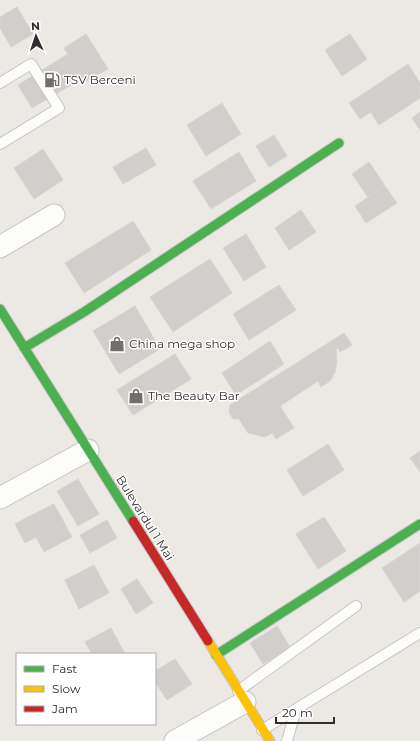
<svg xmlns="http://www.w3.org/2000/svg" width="420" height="741" font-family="Montserrat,sans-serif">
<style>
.building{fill:#d1cecb;stroke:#d7d4d0}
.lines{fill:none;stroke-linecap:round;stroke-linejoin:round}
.lane-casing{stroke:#c5c4c5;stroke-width:12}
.street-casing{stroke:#c5c4c5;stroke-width:23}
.fast-casing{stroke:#c5c4c5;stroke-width:11}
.slow-casing{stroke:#c5c4c5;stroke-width:11}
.jam-casing{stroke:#c5c4c5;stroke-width:11}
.lane{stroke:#fcfcfb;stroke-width:10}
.street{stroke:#fcfcfb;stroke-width:21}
.fast{stroke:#4caf50;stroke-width:9}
.slow{stroke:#ffc107;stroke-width:9}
.jam{stroke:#c62828;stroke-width:9}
.labels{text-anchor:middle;stroke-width:3;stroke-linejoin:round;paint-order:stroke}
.poi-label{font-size:12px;fill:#2e2e2e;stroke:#fff;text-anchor:start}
.street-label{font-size:12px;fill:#2e2e2e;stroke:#fff}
</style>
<rect width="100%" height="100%" fill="#ece8e4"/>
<!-- building -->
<path class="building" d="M 17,7 L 33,34 L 11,47 L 0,28 L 0,17 Z
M 86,34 L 108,69 L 85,82 L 64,48 Z
M 350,34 L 367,59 L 342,76 L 325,50 Z
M 68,54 L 83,78 L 32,108 L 18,85 Z
M 408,64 L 420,83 L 420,98 L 379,125 L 360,96 Z
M 360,96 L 371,112 L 360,119 L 349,103 Z
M 222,103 L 241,134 L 206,156 L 187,125 Z
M 420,112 L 420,130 L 412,118 Z
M 274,135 L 287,156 L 269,167 L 256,146 Z
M 146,148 L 156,165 L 123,184 L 113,167 Z
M 43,149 L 63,180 L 34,199 L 14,168 Z
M 239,152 L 256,181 L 211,209 L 193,181 Z
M 369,162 L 385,186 L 368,197 L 352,174 Z
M 385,186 L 397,203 L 366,223 L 355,206 Z
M 301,210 L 316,232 L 289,250 L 275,228 Z
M 133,221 L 151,250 L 84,293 L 65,263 Z
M 246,234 L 266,267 L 244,281 L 223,248 Z
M 210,259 L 232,293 L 173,332 L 150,297 Z
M 279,285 L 296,310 L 249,340 L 233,314 Z
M 135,306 L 160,349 L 119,374 L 93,331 Z
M 344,333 L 352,345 L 340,352 L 338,348 L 336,349 L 337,362 L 335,372 L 330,381 L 321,387 L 318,381 L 280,406 L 294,428 L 276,439 L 272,433 L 265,437 L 248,433 L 239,419 L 233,419 L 229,412 L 230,405 Z
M 270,341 L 284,364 L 236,395 L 222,373 Z
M 175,354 L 191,379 L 133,415 L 117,390 Z
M 328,444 L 344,470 L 303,496 L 287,470 Z
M 420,451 L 420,472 L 410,458 Z
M 78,479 L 99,514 L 78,526 L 57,491 Z
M 54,504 L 72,537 L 44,552 L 26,518 Z
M 324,517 L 346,551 L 318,569 L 296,534 Z
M 26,518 L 36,537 L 25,543 L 15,524 Z
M 107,520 L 117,538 L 90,553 L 80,535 Z
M 420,543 L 420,591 L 404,602 L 382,568 Z
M 94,565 L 109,593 L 79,609 L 65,580 Z
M 137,579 L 153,603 L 136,614 L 121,589 Z
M 277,626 L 290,647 L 263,664 L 250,643 Z
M 111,628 L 125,654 L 92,654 L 85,642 Z
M 175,659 L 192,684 L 167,700 L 155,682 L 155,671 Z"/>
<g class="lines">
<defs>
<path id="lane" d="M 0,83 L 31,64 L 59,108 L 0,144
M 238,691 L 356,606
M 262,730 L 420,633
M 287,741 L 296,709"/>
<path id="street" d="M 0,247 L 54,215
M 0,498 L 88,450
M 175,741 L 245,702"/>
<path id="fast" d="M 0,309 L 133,521
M 24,348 L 84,312 L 339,143
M 216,655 L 420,524"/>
<path id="slow" d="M 208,641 L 270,741"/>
<path id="jam" d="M 133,521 L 208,641"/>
</defs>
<!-- lane casing -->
<use href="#lane" class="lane-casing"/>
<!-- street casing -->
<use href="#street" class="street-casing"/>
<!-- fast casing -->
<use href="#fast" class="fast-casing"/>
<!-- slow casing -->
<use href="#slow" class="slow-casing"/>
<!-- jam casing -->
<use href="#jam" class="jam-casing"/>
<!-- lane -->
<use href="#lane" class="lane"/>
<!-- street -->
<use href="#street" class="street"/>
<!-- fast -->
<use href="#fast" class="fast"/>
<!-- slow -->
<use href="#slow" class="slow"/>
<!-- jam -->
<use href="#jam" class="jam"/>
</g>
<!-- icons -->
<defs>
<symbol id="fuel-bare" viewBox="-9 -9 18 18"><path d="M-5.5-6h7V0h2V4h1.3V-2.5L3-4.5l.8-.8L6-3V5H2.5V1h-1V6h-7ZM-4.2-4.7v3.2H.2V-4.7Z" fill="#706f6e" stroke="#fff" stroke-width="2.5" paint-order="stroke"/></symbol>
<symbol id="shop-bare" viewBox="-9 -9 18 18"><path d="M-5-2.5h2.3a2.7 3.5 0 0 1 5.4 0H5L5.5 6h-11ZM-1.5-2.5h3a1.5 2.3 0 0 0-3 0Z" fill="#706f6e" stroke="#fff" stroke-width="2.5" paint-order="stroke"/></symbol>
</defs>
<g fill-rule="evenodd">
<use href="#fuel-bare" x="41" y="69" width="22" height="22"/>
<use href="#shop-bare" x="106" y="333" width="22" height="22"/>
<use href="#shop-bare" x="125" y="385" width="22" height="22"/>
</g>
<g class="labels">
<!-- poi labels -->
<g class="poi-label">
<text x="64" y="84">TSV Berceni</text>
<text x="129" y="348">China mega shop</text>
<text x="148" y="400">The Beauty Bar</text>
</g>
<!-- street labels -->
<g class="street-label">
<text transform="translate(145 518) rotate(58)" y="4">Bulevardul 1 Mai</text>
</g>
</g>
<!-- legend -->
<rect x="16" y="653" width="140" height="72" fill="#ffffff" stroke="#ababab"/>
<rect x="24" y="666" width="20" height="6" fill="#4caf50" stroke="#ababab"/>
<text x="52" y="673" font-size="12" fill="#2e2e2e">Fast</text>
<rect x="24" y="686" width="20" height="6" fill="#ffc107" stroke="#ababab"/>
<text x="52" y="693" font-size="12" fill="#2e2e2e">Slow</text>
<rect x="24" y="706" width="20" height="6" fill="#c62828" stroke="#ababab"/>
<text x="52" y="713" font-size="12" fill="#2e2e2e">Jam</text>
<!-- north arrow -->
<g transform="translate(36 36) rotate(357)" stroke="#ffffff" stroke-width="3" paint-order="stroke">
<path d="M0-3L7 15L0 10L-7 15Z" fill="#2e2e2e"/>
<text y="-6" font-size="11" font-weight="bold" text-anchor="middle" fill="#2e2e2e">N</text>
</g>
<!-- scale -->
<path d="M276 717v6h58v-6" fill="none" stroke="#2e2e2e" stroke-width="2"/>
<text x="282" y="717" font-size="12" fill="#2e2e2e" stroke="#ffffff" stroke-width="3" paint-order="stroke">20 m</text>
</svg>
